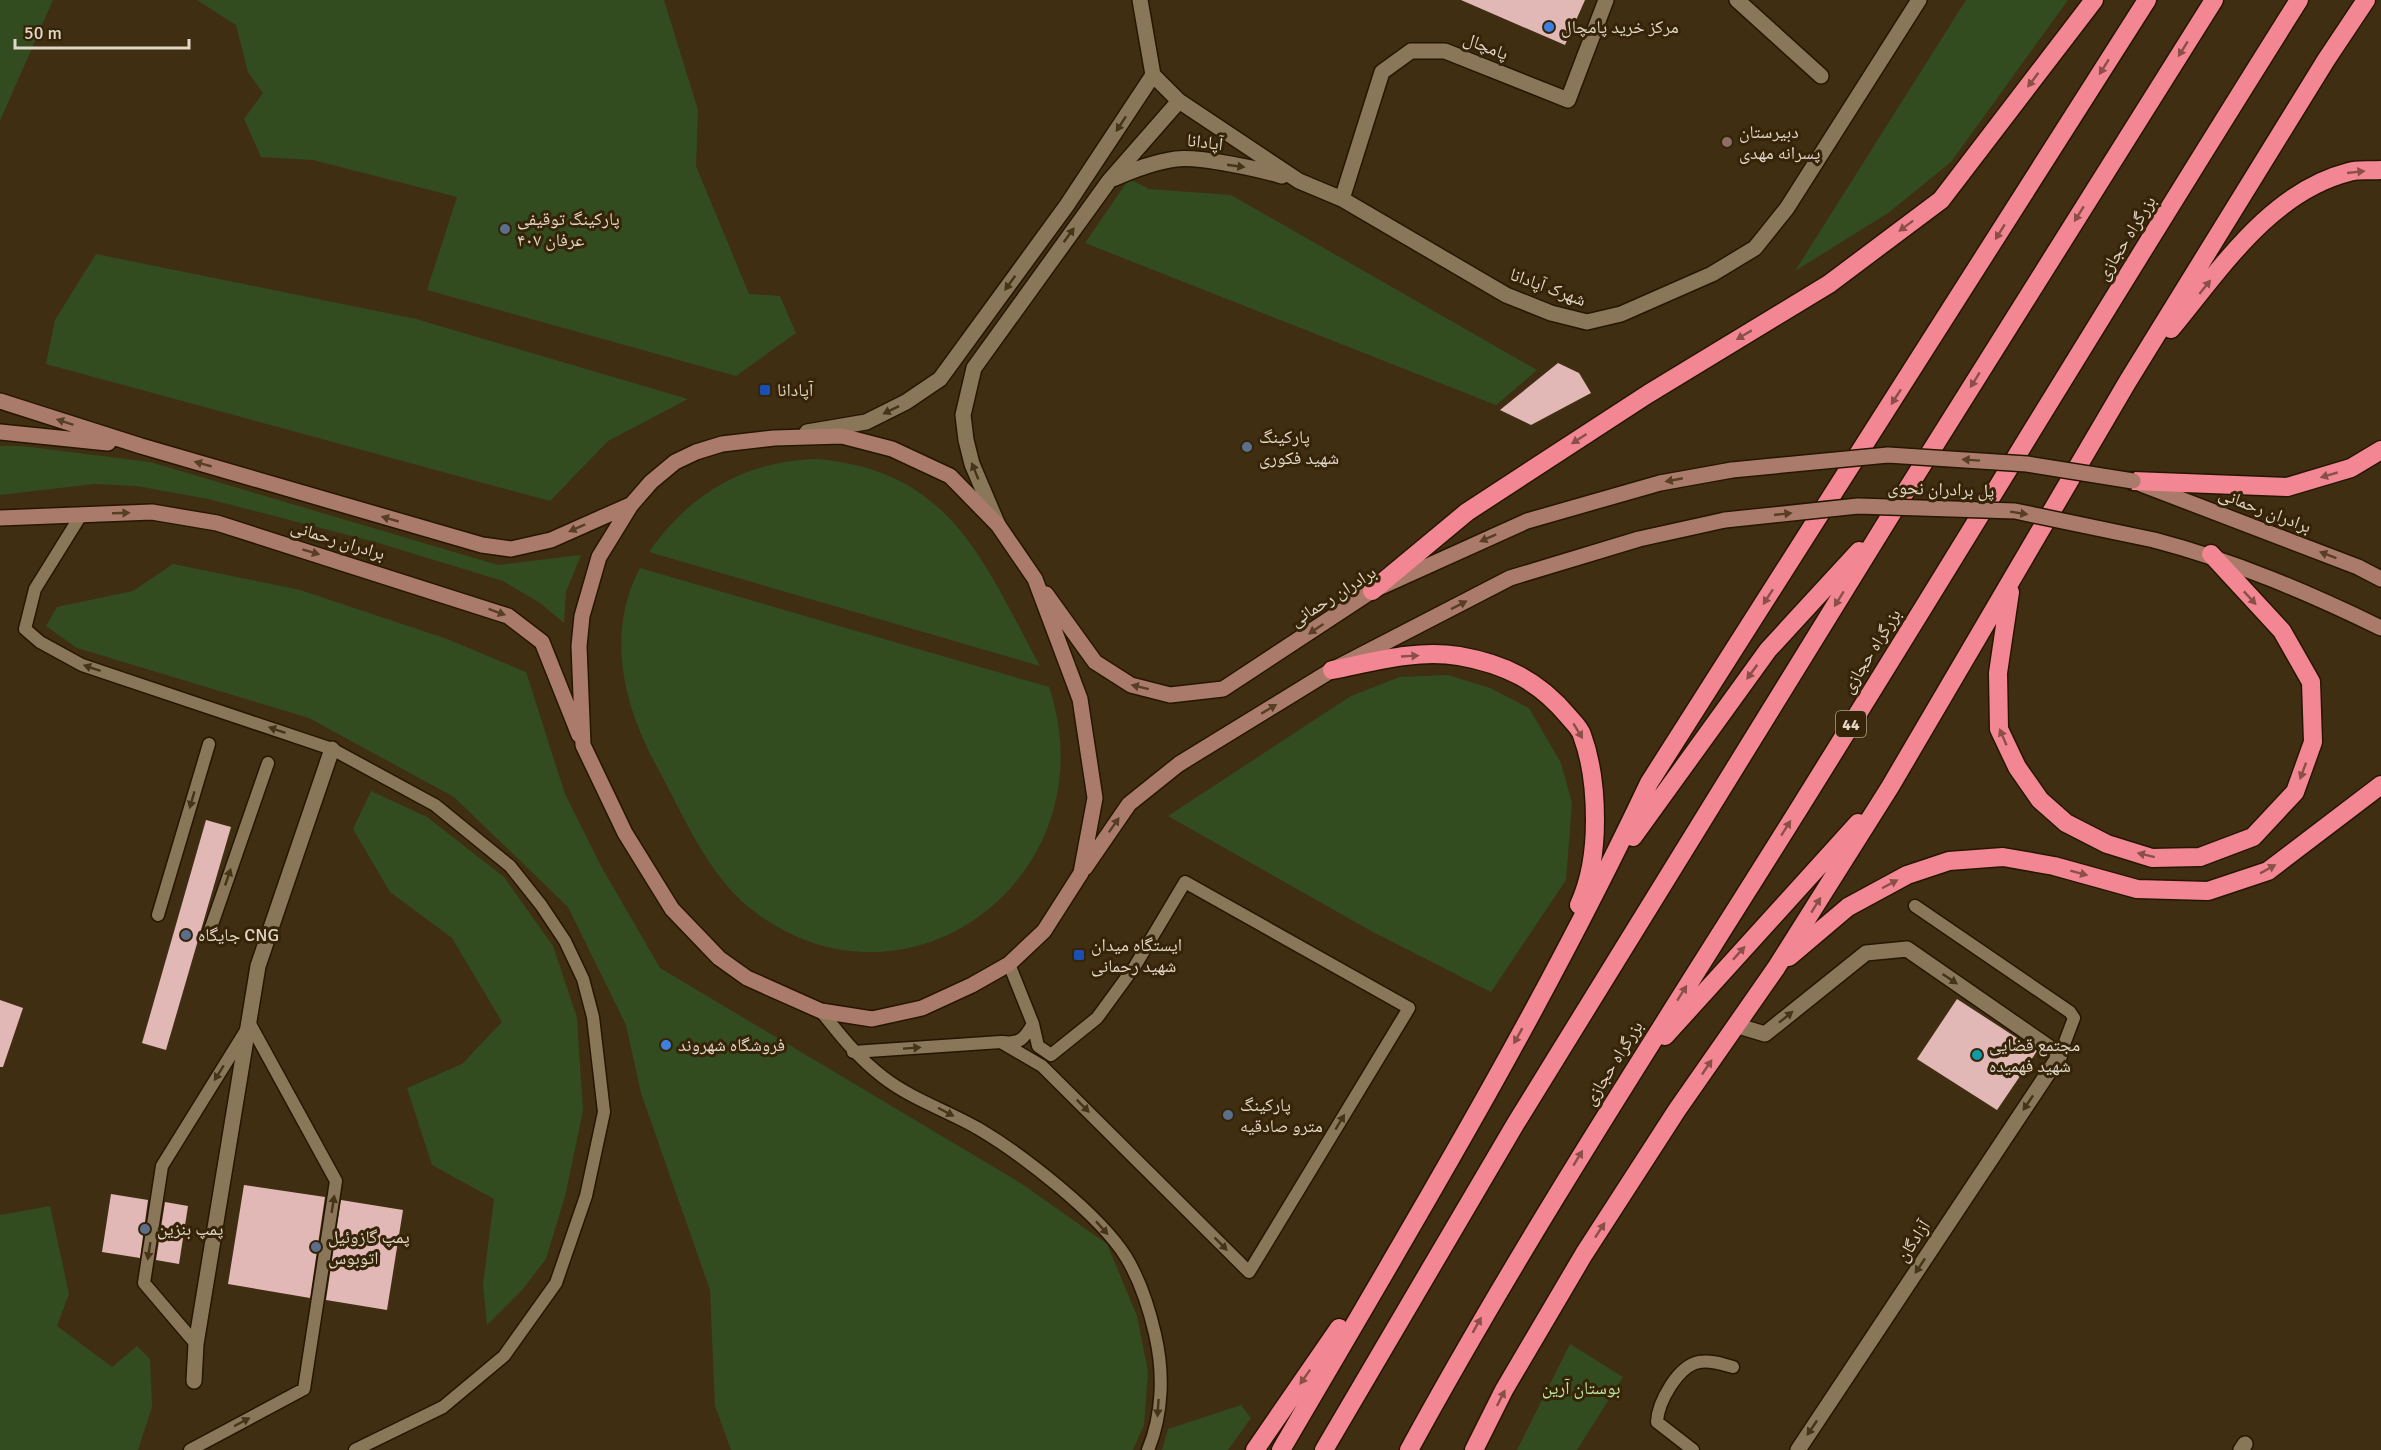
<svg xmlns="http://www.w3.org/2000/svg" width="2381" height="1450" font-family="Signika,'Noto Naskh Arabic',sans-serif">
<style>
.green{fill:#324c1f}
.building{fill:#e2b8b6}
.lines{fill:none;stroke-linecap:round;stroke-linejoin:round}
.lane-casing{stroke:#261600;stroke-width:15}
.street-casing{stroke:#261600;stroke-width:18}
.secondary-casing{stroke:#261600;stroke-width:18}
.highway-casing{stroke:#261600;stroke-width:21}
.lane{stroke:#8a7659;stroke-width:12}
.street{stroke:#8a7659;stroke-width:15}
.secondary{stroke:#aa7b6a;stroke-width:15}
.highway{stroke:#f38693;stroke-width:18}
.secondary-bridge-casing{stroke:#261600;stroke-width:18;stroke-linecap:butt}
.secondary-bridge{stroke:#aa7b6a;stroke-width:15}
.oneway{fill:#8a5047}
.oneway2{fill:#463418}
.oneway3{fill:#583e25}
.shop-dot{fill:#3f7fe0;stroke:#352408;stroke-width:2}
.education-dot{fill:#8d6e63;stroke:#352408;stroke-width:2}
.service-dot{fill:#5c6f8a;stroke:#352408;stroke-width:2}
.transit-dot{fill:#1a4fb4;stroke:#352408;stroke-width:2}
.culture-dot{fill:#0f9aa8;stroke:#352408;stroke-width:2}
.labels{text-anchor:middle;stroke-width:6;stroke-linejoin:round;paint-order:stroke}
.shield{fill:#352408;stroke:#aea18e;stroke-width:1.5}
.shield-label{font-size:16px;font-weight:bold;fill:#e2d6c7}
.poi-label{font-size:18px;fill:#e2d6c7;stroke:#352408;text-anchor:start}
.street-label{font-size:18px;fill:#e2d6c7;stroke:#352408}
.park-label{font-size:18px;fill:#bdeaa1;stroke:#352408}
</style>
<rect width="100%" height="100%" fill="#402e13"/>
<!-- green -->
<path class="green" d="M 0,0 L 53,0 L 0,121 Z
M 197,0 L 664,0 L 698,110 L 696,166 L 749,294 L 780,296 L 796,333 L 736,376 L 427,290 L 457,197 L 313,160 L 261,157 L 244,119 L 263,93 L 248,72 L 236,25 Z
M 1966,0 L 2068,0 L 1951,162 L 1888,213 L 1795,271 Z
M 1129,179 L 1149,189 L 1231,195 L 1537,370 L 1496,405 L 1085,243 Z
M 96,254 L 416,319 L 688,399 L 608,441 L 550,501 L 46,364 L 55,320 Z
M 0,446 L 22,446 L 150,462 L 498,565 L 581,555 L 566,592 L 564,623 L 540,603 L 503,581 L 375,542 L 208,499 L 137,486 L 94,484 L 0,495 Z
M 817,459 C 953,471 983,562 1040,666 L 649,552 C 690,493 745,461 817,459 Z
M 173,564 L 300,590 L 447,639 L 526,672 L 565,794 L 601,866 L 660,968 L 1022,1184 L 1107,1244 L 1137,1316 L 1148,1372 L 1144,1425 L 1133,1450 L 731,1450 L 715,1406 L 710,1290 L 641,1093 L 626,1025 L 568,907 L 454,797 L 309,718 L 77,648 L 46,626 L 57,607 L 133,591 Z
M 640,568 L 1049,687 C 1112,875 907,1031 751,909 C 707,874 684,816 657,767 C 624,706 605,634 640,568 Z
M 1448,675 L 1490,688 L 1529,708 L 1561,763 L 1572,803 L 1566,880 L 1491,992 L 1373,932 L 1168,816 L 1351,696 L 1400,677 Z
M 371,791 L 427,817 L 504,877 L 553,946 L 577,1018 L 583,1111 L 565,1196 L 546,1259 L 522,1290 L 487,1325 L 483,1285 L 494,1199 L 432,1165 L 407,1088 L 462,1064 L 502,1022 L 452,938 L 390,892 L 353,829 Z
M 50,1206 L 69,1294 L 57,1326 L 112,1367 L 137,1346 L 150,1359 L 152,1407 L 138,1450 L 0,1450 L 0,1215 Z
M 1570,1344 L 1623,1377 L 1577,1450 L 1517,1450 Z
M 1241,1405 L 1251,1418 L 1228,1450 L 1162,1450 L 1168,1429 Z"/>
<!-- building -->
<path class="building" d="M 1461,0 L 1585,0 L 1565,45 Z
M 1558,363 L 1579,373 L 1591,393 L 1531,425 L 1500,410 Z
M 206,820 L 231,827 L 166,1050 L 142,1043 Z
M 1957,999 L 2037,1051 L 1997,1110 L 1917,1059 Z
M 0,1000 L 23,1008 L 3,1067 L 0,1067 Z
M 244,1185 L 325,1197 L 310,1298 L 228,1284 Z
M 111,1194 L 148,1200 L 140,1258 L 102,1252 Z
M 341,1200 L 403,1210 L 387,1310 L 326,1300 Z
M 165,1202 L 188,1206 L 179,1264 L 156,1260 Z"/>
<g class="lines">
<defs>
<path id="lane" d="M 81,515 L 35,589 L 25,629 L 40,642 L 82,665 L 332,749 L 435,805 L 510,866 L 541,905 L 565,941 L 583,979 L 593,1017 L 604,1112 L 586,1196 L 556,1283 L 504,1356 L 443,1407 L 355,1450
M 1915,906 L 2070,1012 L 2074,1018 L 2060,1055
M 158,915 L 209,744
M 209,933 L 268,763
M 821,1011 C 840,1035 858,1058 883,1077 C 911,1099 948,1111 979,1129 C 1023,1155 1100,1215 1126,1257 C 1140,1280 1149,1308 1155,1334 C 1164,1372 1163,1414 1148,1450
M 1002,1042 C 1020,1044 1024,1039 1033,1024
M 853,1052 L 1001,1042 L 1042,1066 L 1249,1272 L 1409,1008 L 1185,882 L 1135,966 L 1097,1018 L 1051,1055 L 1038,1046 L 1033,1024 L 1009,964
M 190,1450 L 304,1389 L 336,1181 L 250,1024 L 162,1166 L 144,1283 L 196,1344
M 1693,1450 L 1657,1422 C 1658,1402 1678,1366 1699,1362 C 1711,1360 1722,1364 1733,1367"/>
<path id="street" d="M 1140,0 L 1153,75 L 1179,101 L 1299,181 L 1342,199 L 1506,295 L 1551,313 L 1587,322 L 1621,314 L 1712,274 L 1755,248 L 1787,208 L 1919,0
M 1737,0 L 1821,76
M 1113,179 C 1133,170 1154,162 1176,159 C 1199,156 1259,169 1282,176
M 1342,199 L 1382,72 L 1411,51 L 1445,51 L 1568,100 L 1606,0
M 807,432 L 866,422 L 906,402 L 940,379 L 1067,205 L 1153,75
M 998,525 L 972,464 L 966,440 L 963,415 L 974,368 L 1109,181 L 1179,101
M 1735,1025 L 1765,1034 L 1866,953 L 1907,949 L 2060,1055 L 1798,1450
M 194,1381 L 196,1344 L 258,966 L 332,749
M 2241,1450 L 2245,1444"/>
<path id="secondary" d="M 0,401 L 141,446 L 482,545 L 511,549 L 551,540 L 630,505
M 0,432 L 108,443
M 842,436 L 892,449 L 950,476 L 998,525 L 1035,579 L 1080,699 L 1095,798 L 1081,873 L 1044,931 L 1009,964 L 972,985 L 922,1008 L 872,1019 L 821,1011 L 747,978 L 719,958 L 672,909 L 625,833 L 583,745 L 579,646 L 582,616 L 599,557 L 631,505 L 651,482 L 675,462 L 696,452 L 722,444 L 774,438 Z
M 2141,484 L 2358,567 L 2381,579
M 0,518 L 152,512 L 217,523 L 508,616 L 542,642 L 579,735
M 2154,540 C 2234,561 2307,592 2381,628
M 1046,594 L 1095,662 L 1131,685 L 1170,695 L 1223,689 L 1372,591 L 1527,521 L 1660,483 L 1732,470
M 1085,868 L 1129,804 L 1179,764 L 1332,670 L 1510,578 L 1639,539 L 1725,520"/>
<path id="highway" d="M 2171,329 C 2220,270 2270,192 2349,172 C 2358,169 2371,171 2381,170
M 2133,481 L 2287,487 L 2351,468 L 2381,450
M 1372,591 L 1467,512 L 1648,394 L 1829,284 L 1941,200 L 2094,0
M 2010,592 L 1998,673 L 1999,729 L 2017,767 L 2040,800 L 2066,823 L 2107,844 L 2152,858 L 2200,857 L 2253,837 L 2295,792 L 2313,742 L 2311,682 L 2282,631 L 2211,554
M 1332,670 C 1373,662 1416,649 1459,656 C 1505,664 1539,681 1568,716 C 1573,722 1580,728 1582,735 C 1592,762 1595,791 1595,820 C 1595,848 1591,879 1579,905
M 1633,837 L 1768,650 L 1859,551
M 1789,957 L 1848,907 L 1907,875 L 1949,861 L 2003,857 L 2054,866 L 2137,889 L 2208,891 L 2268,871 L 2381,785
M 1665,1036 L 1858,823
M 1255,1450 L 1339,1328
M 1281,1450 C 1409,1231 1541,1012 1649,783 L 2147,0
M 1324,1450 L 1516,1123 L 1889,518 L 2214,0
M 1409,1450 C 1529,1230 1667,1020 1800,807 C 1967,539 2130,268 2299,0
M 1474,1450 L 1504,1390 L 1584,1254 L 1677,1110 L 1776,968 L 1890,787 L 2128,381 L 2326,60 L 2366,0"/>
</defs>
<!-- lane casing -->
<use href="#lane" class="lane-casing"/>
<!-- street casing -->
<use href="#street" class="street-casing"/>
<!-- secondary casing -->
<use href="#secondary" class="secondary-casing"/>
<!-- highway casing -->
<use href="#highway" class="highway-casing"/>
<!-- lane -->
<use href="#lane" class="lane"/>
<!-- street -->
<use href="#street" class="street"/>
<!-- secondary -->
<use href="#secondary" class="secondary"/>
<!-- highway -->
<use href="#highway" class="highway"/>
<defs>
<path id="secondary-bridge" d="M 1732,470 L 1888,455 L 2027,464 L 2133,481
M 1725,520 L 1858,506 L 2015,511 L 2154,540"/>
</defs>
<!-- secondary-bridge casing -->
<use href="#secondary-bridge" class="secondary-bridge-casing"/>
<!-- secondary-bridge -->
<use href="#secondary-bridge" class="secondary-bridge"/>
</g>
<!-- one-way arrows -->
<defs><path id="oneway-solid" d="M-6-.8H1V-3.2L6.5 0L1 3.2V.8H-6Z" transform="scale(1.5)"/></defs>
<g class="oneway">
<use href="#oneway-solid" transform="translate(2183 49) rotate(122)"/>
<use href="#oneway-solid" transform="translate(2104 67) rotate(122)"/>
<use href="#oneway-solid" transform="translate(2033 80) rotate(127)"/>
<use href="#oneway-solid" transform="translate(2356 172) rotate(-6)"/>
<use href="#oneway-solid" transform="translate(2079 214) rotate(122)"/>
<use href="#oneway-solid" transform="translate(1906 226) rotate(143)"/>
<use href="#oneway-solid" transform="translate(2000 232) rotate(122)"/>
<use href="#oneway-solid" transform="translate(2205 287) rotate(-51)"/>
<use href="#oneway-solid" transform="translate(1744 335) rotate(149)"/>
<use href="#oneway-solid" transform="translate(1975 380) rotate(122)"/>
<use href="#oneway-solid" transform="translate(1896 397) rotate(123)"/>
<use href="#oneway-solid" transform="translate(1579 439) rotate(147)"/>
<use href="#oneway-solid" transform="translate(2329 475) rotate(164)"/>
<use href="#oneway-solid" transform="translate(1768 597) rotate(123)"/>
<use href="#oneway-solid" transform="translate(2250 598) rotate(47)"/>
<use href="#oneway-solid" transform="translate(1839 599) rotate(122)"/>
<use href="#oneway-solid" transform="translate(1410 656) rotate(-3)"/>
<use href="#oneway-solid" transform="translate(1752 672) rotate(126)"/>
<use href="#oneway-solid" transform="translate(1578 731) rotate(59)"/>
<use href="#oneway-solid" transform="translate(2003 737) rotate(-113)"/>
<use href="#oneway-solid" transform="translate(2303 771) rotate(110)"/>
<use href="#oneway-solid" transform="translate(1786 828) rotate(-58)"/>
<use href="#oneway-solid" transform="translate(2146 855) rotate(-166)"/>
<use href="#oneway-solid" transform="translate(2268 869) rotate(-29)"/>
<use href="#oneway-solid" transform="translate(2079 873) rotate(15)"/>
<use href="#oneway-solid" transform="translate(1890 884) rotate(-28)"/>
<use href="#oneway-solid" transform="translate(1816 905) rotate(-58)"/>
<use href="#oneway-solid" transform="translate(1739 953) rotate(-48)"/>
<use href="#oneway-solid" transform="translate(1682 993) rotate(-58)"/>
<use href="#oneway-solid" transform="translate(1518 1036) rotate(119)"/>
<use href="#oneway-solid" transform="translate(1707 1067) rotate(-56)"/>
<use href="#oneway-solid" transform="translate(1578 1158) rotate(-59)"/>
<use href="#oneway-solid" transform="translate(1600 1230) rotate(-57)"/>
<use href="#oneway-solid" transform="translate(1477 1325) rotate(-61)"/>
<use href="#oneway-solid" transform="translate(1305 1377) rotate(125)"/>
<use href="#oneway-solid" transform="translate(1501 1398) rotate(-63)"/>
</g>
<g class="oneway2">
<use href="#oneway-solid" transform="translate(1121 124) rotate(123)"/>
<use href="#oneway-solid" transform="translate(1236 166) rotate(8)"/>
<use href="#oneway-solid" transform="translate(1069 235) rotate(-54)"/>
<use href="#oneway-solid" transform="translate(1010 283) rotate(126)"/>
<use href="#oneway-solid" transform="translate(891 410) rotate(154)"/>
<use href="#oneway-solid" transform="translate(975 471) rotate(-112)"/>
<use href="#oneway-solid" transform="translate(92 668) rotate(-161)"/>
<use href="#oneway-solid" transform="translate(277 730) rotate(-161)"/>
<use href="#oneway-solid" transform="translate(192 800) rotate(106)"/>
<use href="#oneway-solid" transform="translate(228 877) rotate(-71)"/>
<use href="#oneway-solid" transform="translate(1950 979) rotate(34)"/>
<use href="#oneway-solid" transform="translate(1786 1017) rotate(-39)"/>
<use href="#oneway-solid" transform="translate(912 1048) rotate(-4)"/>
<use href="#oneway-solid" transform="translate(219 1073) rotate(122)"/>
<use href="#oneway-solid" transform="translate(2028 1103) rotate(124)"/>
<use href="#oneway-solid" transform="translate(1083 1106) rotate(45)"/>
<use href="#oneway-solid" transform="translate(946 1112) rotate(28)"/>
<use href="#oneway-solid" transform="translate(1340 1122) rotate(-59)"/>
<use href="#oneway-solid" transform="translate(333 1204) rotate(-81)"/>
<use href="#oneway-solid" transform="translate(1102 1228) rotate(48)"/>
<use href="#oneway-solid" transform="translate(1221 1244) rotate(45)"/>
<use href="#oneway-solid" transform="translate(149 1251) rotate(99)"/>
<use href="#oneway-solid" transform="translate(1920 1266) rotate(124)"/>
<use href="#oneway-solid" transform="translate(1158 1408) rotate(94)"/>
<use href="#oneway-solid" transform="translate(242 1422) rotate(-28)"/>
<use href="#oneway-solid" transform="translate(1812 1428) rotate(124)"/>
</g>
<g class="oneway3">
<use href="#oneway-solid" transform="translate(65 422) rotate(-162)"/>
<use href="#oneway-solid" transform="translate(1971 460) rotate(-176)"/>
<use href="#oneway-solid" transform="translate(203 464) rotate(-164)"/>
<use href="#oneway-solid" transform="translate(1674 480) rotate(169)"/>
<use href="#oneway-solid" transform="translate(121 513) rotate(-2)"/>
<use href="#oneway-solid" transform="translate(2019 513) rotate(9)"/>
<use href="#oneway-solid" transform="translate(1783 514) rotate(-6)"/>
<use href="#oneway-solid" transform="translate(390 519) rotate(-164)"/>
<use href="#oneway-solid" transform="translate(577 528) rotate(156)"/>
<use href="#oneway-solid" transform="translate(1488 538) rotate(156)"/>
<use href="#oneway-solid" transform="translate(311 552) rotate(17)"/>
<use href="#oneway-solid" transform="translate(2328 555) rotate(-159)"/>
<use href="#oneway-solid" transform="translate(1459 605) rotate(-27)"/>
<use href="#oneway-solid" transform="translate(497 612) rotate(20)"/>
<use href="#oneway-solid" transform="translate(1316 629) rotate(146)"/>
<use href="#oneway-solid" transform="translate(1140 687) rotate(-166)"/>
<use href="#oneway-solid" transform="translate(1269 709) rotate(-31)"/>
<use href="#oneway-solid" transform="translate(1114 825) rotate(-55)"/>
</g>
<!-- markers -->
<g class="shop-dot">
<circle cx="1549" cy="27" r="6"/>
<circle cx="666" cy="1045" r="6"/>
</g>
<circle class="education-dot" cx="1727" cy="142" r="6"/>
<g class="service-dot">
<circle cx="505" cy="229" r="6"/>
<circle cx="1247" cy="447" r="6"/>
<circle cx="186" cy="935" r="6"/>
<circle cx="1228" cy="1115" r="6"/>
<circle cx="145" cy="1229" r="6"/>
<circle cx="316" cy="1247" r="6"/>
</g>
<g class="transit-dot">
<rect x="759" y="384" width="12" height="12" rx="3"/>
<rect x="1073" y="949" width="12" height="12" rx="3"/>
</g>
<circle class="culture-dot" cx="1977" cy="1055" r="6"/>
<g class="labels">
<!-- shield labels -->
<rect class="shield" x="1836" y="711" width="30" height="26" rx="4.5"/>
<g class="shield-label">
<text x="1851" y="730">44</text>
</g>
<!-- poi labels -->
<g class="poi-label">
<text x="1561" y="33">مرکز خرید پامچال</text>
<text x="1739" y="138">دبیرستان<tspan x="1739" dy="21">پسرانه مهدی</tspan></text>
<text x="517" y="225">پارکینگ توقیفی<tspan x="517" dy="21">عرفان ۴۰۷</tspan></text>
<text x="777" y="396">آپادانا</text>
<text x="1259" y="443">پارکینگ<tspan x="1259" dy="21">شهید فکوری</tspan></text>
<text x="198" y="941">جایگاه CNG</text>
<text x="1091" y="951">ایستگاه میدان<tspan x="1091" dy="21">شهید رحمانی</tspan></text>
<text x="678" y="1051">فروشگاه شهروند</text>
<text x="1989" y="1051">مجتمع قضایی<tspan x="1989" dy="21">شهید فهمیده</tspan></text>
<text x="1240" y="1111">پارکینگ<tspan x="1240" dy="21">مترو صادقیه</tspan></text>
<text x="157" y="1235">پمپ بنزین</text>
<text x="328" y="1243">پمپ گازوئیل<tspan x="328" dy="21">اتوبوس</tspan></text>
</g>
<!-- street labels -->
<g class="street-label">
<text transform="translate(1486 46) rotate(22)" y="6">پامچال</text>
<text transform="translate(1205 142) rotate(7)" y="6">آپادانا</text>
<text transform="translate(2126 238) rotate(-58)" y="6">بزرگراه حجازی</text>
<text transform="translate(1548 287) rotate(20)" y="6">شهرک آپادانا</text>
<text transform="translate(1941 489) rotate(2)" y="6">پل برادران نحوی</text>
<text transform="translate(2265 510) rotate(21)" y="6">برادران رحمانی</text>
<text transform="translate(338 540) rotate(17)" y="6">برادران رحمانی</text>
<text transform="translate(1333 596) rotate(-32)" y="6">برادران رحمانی</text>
<text transform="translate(1871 651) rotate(-58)" y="6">بزرگراه حجازی</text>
<text transform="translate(1613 1063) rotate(-58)" y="6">بزرگراه حجازی</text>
<text transform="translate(1913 1241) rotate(-56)" y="6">آزادگان</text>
</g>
<!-- park labels -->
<g class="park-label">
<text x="1581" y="1394">بوستان آرین</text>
</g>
</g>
<!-- scale -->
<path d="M15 39v9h174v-9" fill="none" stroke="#e2d6c7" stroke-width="3"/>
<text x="24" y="39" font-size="18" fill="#e2d6c7" stroke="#352408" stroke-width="4.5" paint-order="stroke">50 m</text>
</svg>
